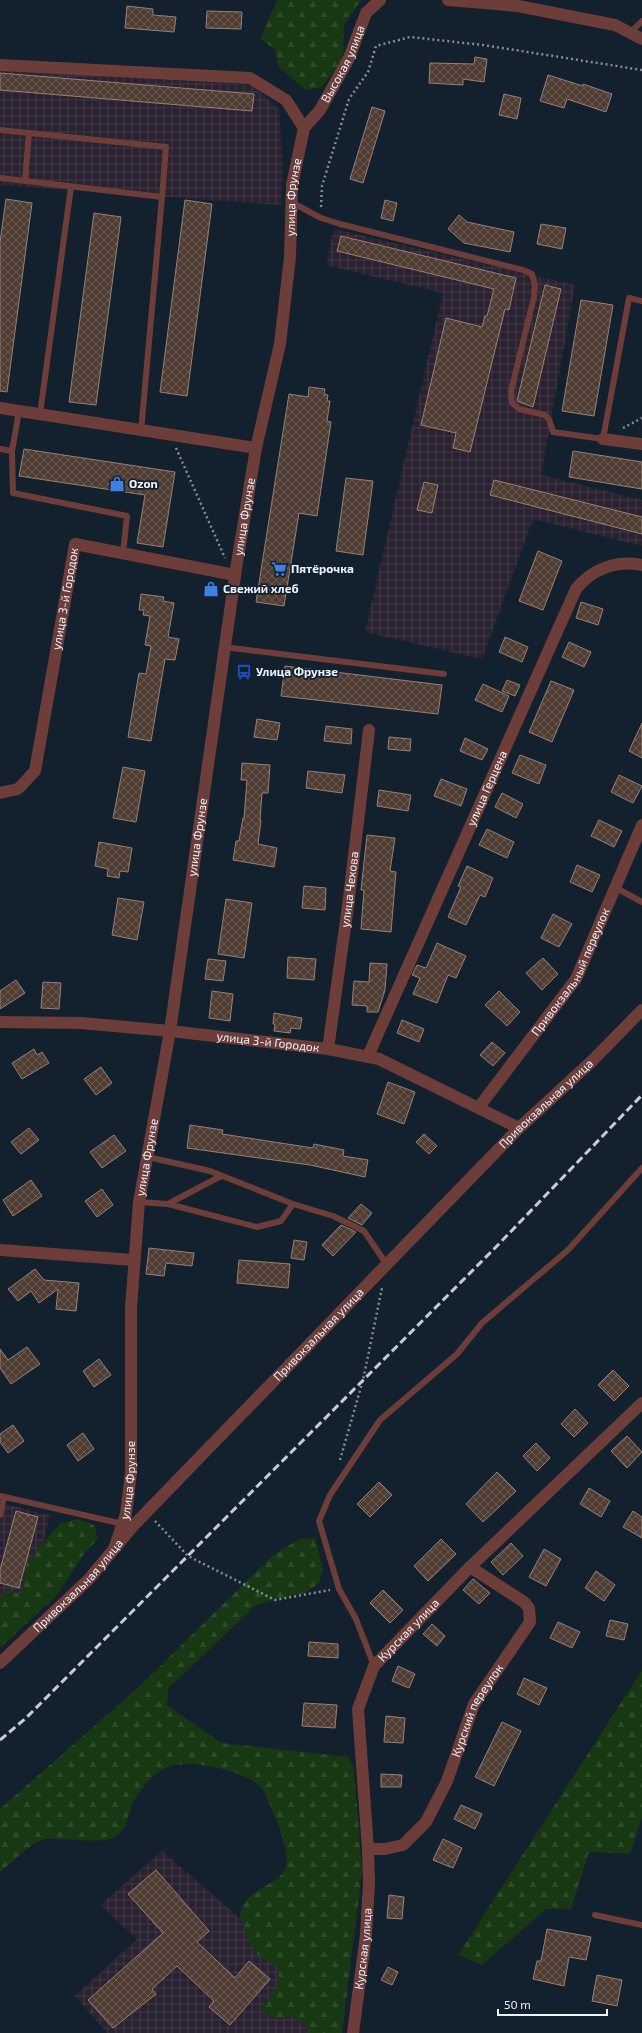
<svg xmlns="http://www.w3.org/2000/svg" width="642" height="2033" font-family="'Exo 2',sans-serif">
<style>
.industrial{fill:url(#industrial-grid)}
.forest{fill:url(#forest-firs)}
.building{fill:url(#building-cross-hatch);stroke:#988177}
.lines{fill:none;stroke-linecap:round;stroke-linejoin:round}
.path{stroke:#838e99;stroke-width:2.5;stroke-dasharray:2 3;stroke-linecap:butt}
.lane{stroke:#6d3d3a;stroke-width:6}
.street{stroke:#6d3d3a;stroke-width:12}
.rail{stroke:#c3ccd7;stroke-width:3;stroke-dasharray:8 4;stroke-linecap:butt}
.labels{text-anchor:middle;stroke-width:3.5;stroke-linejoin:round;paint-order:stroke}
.street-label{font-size:12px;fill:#ebf3fd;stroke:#13202d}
.poi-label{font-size:12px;font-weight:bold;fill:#ebf3fd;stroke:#13202d;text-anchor:start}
</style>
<defs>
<pattern id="industrial-grid" width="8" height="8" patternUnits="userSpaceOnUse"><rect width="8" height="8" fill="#2a2231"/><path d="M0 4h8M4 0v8" fill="none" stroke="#3f3846"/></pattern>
<pattern id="forest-firs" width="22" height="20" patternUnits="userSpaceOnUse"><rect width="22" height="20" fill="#183813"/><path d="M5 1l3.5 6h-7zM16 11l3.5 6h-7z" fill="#2e4c2a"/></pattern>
<pattern id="building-cross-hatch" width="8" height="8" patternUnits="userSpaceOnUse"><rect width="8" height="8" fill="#4f3c33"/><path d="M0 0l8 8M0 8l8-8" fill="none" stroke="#685951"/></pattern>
</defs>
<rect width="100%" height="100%" fill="#13202d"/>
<!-- industrial -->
<path class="industrial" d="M 0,70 L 252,85 L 279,109 L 283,165 L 281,205 L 0,185 Z
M 334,229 L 575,285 L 541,475 L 642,500 L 642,546 L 533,519 L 482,659 L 365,632 L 443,293 L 326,265 Z
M 0,1503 L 50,1515 L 31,1590 L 0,1625 Z
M 162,1851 L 294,1965 L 317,2033 L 107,2033 L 75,1996 L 137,1939 L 100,1905 Z"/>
<!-- forest -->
<path class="forest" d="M 277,0 L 361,0 L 344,25 L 343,59 L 322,87 L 305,90 L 278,66 L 275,49 L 260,39 Z
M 77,1519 L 94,1525 L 98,1539 L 86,1551 L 57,1595 L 0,1648 L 0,1598 L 6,1590 L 21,1594 L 27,1563 L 37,1549 L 60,1524 Z
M 315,1538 L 323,1569 L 319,1583 L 305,1593 L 256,1605 L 168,1689 L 167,1705 L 221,1743 L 349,1757 L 354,1769 L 362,1872 L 342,2033 L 308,2033 L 305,2024 L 291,2016 L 274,2019 L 260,2010 L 279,1984 L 278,1967 C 256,1954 252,1954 244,1928 C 243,1924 240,1918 240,1914 C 244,1887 283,1886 286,1865 C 287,1861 287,1855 286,1850 C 285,1841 266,1791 260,1786 C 243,1771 190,1758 168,1767 C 154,1772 141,1788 134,1801 C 126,1816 130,1829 112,1838 C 103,1844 60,1837 46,1839 C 33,1840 11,1864 0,1872 L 0,1809 L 142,1684 L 272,1556 L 299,1539 Z
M 642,1670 L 642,1817 L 630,1854 L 589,1852 L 571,1909 L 546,1909 L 482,1965 L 458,1955 Z"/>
<!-- building -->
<path class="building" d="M 127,6 L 153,9 L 153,15 L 176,17 L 174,32 L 125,28 Z
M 207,11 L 242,12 L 241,29 L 206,28 Z
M 475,57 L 487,59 L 484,82 L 463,79 L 463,85 L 429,83 L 430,63 L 474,64 Z
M 0,73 L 254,94 L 252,111 L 0,90 Z
M 548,75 L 583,86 L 583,84 L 612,94 L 606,112 L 567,99 L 564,108 L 540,101 Z
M 504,94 L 521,98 L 517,119 L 499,115 Z
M 372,107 L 385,111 L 363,183 L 350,179 Z
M 6,199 L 32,203 L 7,392 L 0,391 L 0,242 Z
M 185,200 L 212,204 L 187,396 L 160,392 Z
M 385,200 L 397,203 L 393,221 L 381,218 Z
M 94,213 L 121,217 L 96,405 L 69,402 Z
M 459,215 L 467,222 L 514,232 L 510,252 L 464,243 L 448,229 Z
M 541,224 L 566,228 L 562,249 L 537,244 Z
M 341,236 L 516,278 L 509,310 L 505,309 L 470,452 L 453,448 L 456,433 L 421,425 L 446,318 L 482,327 L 485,316 L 487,316 L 494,289 L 337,251 Z
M 545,285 L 561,289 L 533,407 L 517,401 Z
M 581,300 L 613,305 L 594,416 L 562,411 Z
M 309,387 L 325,389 L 324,394 L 328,395 L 327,401 L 330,401 L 327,421 L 331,422 L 317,516 L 299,513 L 284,606 L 256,602 L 289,394 L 308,397 Z
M 24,449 L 175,472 L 163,547 L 137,543 L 145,495 L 19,476 Z
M 573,451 L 642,462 L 642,489 L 569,477 Z
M 346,478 L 373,481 L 363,555 L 336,551 Z
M 494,480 L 642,517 L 642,534 L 490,495 Z
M 424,482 L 438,485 L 432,513 L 417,510 Z
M 538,551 L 562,561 L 543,610 L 519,601 Z
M 141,594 L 164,597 L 163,601 L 174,603 L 168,637 L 179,639 L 175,660 L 165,659 L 151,741 L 128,737 L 139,673 L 146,674 L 151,646 L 145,645 L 150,616 L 143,615 L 144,610 L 139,610 Z
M 581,602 L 603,609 L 598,625 L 576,618 Z
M 505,637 L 528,647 L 522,662 L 499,652 Z
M 569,642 L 591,652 L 584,667 L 562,657 Z
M 285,666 L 442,685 L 438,714 L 281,696 Z
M 507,680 L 520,685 L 515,696 L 502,691 Z
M 551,681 L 574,690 L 552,742 L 529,732 Z
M 483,684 L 509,696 L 502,712 L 475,700 Z
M 257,719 L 280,723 L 277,740 L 254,737 Z
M 642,723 L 642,758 L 629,751 Z
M 326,726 L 352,729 L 351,744 L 324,741 Z
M 389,737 L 411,739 L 410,751 L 388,749 Z
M 465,738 L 488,749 L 482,760 L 460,751 Z
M 520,755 L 546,765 L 539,784 L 512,773 Z
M 242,763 L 270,765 L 268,793 L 262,793 L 260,820 L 261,820 L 258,844 L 277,848 L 274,867 L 233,860 L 236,841 L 239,841 L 243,818 L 244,818 L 247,780 L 241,780 Z
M 123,767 L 145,771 L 136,822 L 113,818 Z
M 308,771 L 345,775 L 342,793 L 306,788 Z
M 619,775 L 642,786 L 633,803 L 611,792 Z
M 441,779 L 467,789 L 461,806 L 434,796 Z
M 379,790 L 411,795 L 408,811 L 377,806 Z
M 502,793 L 523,804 L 516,818 L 495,807 Z
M 599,820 L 622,831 L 614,847 L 591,836 Z
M 487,829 L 514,842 L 507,858 L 479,845 Z
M 367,835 L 395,838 L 390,871 L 396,872 L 391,932 L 361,929 L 364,890 L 361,890 Z
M 99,842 L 132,848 L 128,872 L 120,871 L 119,878 L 107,876 L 108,869 L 95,866 Z
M 577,865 L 600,875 L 592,892 L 570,882 Z
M 467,866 L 493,878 L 485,897 L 480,895 L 466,925 L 448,917 L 461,887 L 458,886 Z
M 304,886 L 326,888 L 325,910 L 302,908 Z
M 118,898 L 144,902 L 137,940 L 112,935 Z
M 226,899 L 252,903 L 244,958 L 218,954 Z
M 553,914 L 572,924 L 559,947 L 541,938 Z
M 437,943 L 466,956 L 456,978 L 448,975 L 437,1003 L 413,994 L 420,978 L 412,975 L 417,965 L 426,968 Z
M 288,957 L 316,959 L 314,980 L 287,978 Z
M 543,958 L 558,974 L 542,990 L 526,973 Z
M 208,959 L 226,961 L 223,981 L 205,979 Z
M 370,963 L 387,964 L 385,990 L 378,1012 L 367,1012 L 367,1006 L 352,1005 L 354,981 L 369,982 Z
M 16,980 L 25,993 L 0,1009 L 0,991 Z
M 43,982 L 61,983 L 59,1009 L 41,1008 Z
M 212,991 L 233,994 L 230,1021 L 209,1018 Z
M 499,991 L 520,1012 L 507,1026 L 485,1005 Z
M 274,1013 L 302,1018 L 300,1029 L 291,1028 L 290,1033 L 274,1031 L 275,1024 L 273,1024 Z
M 402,1020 L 424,1029 L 419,1042 L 397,1033 Z
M 492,1042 L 505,1053 L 493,1066 L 480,1055 Z
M 34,1049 L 37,1055 L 42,1052 L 49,1063 L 22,1079 L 12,1063 Z
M 101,1067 L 112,1083 L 96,1095 L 84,1079 Z
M 388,1082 L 415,1092 L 404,1124 L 377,1114 Z
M 190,1125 L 223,1130 L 222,1134 L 313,1148 L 314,1144 L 344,1150 L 343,1156 L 368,1160 L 365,1177 L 310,1165 L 187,1148 Z
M 29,1128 L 39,1140 L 21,1154 L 11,1142 Z
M 424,1134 L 437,1146 L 429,1154 L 416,1142 Z
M 114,1135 L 126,1151 L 102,1168 L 90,1152 Z
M 31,1180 L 42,1196 L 13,1216 L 3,1200 Z
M 102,1189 L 113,1205 L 97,1217 L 85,1201 Z
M 361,1204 L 372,1213 L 362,1225 L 348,1218 Z
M 341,1225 L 356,1232 L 333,1256 L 322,1245 Z
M 294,1240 L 307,1242 L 304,1260 L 291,1258 Z
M 149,1248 L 194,1253 L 192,1266 L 166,1263 L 164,1276 L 146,1274 Z
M 239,1260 L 290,1264 L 288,1288 L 237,1283 Z
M 35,1269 L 44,1280 L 79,1283 L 76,1311 L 56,1309 L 58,1289 L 39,1303 L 31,1291 L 18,1301 L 8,1289 Z
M 27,1347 L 40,1364 L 11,1384 L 0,1368 L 0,1349 L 8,1360 Z
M 99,1359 L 111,1375 L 94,1387 L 83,1371 Z
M 613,1370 L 629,1386 L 614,1401 L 598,1385 Z
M 575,1409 L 588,1423 L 574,1437 L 561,1424 Z
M 13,1425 L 24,1441 L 8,1453 L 0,1442 L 0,1434 Z
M 83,1433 L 94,1449 L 78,1461 L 67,1445 Z
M 627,1436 L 642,1452 L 627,1468 L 611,1451 Z
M 536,1443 L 550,1458 L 537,1471 L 523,1456 Z
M 497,1472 L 516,1491 L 483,1522 L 466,1504 Z
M 379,1482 L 392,1495 L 370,1517 L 357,1504 Z
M 589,1488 L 610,1501 L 601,1517 L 580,1504 Z
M 16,1511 L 38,1517 L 19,1588 L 0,1583 L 0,1570 Z
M 633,1511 L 642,1517 L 642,1538 L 623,1527 Z
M 441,1539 L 456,1554 L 428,1581 L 414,1566 Z
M 511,1543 L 523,1556 L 503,1575 L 491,1562 Z
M 544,1549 L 561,1559 L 546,1586 L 529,1577 Z
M 596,1571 L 615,1585 L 604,1601 L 585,1588 Z
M 473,1579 L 490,1593 L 479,1604 L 463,1590 Z
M 383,1590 L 403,1610 L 390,1623 L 370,1603 Z
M 610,1620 L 628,1624 L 624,1640 L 606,1636 Z
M 558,1622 L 580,1632 L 572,1648 L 550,1638 Z
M 432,1624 L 445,1636 L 437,1646 L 423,1634 Z
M 309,1642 L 338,1644 L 338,1658 L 308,1656 Z
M 398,1666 L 415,1674 L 409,1688 L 392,1681 Z
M 524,1678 L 547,1688 L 539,1705 L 517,1694 Z
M 304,1703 L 337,1705 L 335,1728 L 302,1726 Z
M 386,1716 L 405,1718 L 403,1743 L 384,1742 Z
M 502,1722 L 521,1731 L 494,1786 L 475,1777 Z
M 381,1774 L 402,1775 L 401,1787 L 381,1787 Z
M 461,1805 L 482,1814 L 475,1829 L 454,1819 Z
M 443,1839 L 462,1848 L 453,1868 L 433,1860 Z
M 156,1870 L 209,1931 L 197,1942 L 235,1978 L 249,1961 L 270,1979 L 230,2025 L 209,2007 L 214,2001 L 177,1966 L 152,1989 L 156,1994 L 113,2028 L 88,2000 L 163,1933 L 128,1894 Z
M 389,1895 L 404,1897 L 402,1919 L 387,1918 Z
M 547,1929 L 591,1937 L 586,1960 L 569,1957 L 564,1986 L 533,1979 L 537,1961 L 541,1961 Z
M 388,1967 L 398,1972 L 392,1985 L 381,1980 Z
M 597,1975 L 622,1980 L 617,2006 L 592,2001 Z"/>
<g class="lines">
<!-- path -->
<path class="path" d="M 321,207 L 322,186 L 349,99 L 368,72 L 376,46 L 410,37 L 483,45 L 642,70
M 623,428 L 642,418
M 176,448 L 225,558
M 340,1460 L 363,1380 L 382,1288
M 155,1521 L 188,1556 L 275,1600 L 330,1590"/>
<!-- lane -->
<path class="lane" d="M 629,34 L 642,21
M 0,130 L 166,147 L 162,197
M 0,178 L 162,197 L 141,431
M 25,181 L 29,133
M 291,202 L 321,218 L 340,224 L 523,270 L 532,274 L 535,285 L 534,297 L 511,391 L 512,403 L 519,409 L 545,415 L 549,419 L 553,432 L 603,439 L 629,298 L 642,301
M 19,411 L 12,451 L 13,493 L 127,516 L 123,553
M 40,414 L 71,187
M 0,449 L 12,451
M 224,647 L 444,674
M 616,888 L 642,902
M 148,1157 L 210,1171 L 293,1204
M 139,1202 L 168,1204 L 257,1227 L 281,1221 L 293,1204 L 333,1216 L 364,1231 L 387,1265
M 168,1204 L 221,1176
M 0,1496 L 123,1524
M 0,1515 L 4,1497
M 374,1666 L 356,1619 L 339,1589 L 319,1521 L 330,1495 L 380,1420 L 457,1354 L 482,1323 L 568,1250 L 642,1168
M 595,1915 L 642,1925"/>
<!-- street -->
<g class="street">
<path d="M 448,0 L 518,6 L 615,25 L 642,39"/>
<path d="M 0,65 L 250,78 L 286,100 L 304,128"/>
<path d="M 0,408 L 256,448"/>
<path d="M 603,439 L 642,444"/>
<path id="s1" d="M 0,793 L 18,789 L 35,771 L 75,544 L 235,575"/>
<path id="s2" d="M 0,1022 L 81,1023 L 170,1031 L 328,1049 L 379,1059 L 519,1128"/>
<path id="s3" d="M 328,1049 L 348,906 L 369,730"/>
<path id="s4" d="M 368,1056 L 576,589 C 592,569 616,560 642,565"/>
<path id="s5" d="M 479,1107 L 576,979 L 642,825"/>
<path d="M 0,1250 L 133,1260"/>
<path id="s6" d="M 114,1549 L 126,1514 L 131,1473 L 131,1308 L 139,1202 L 170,1031 L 236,569 L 256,448 L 280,344 L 290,257 L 292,185 L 304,128 L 320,110 L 349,58 L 366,13 L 380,0"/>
<path id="s7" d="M 0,1663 L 89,1579 L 134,1525 L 519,1128 L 592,1061 L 642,1010"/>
<path id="s8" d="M 368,1849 L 385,1849 L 403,1845 L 426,1822 L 447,1781 L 474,1704 L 530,1622 L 529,1608 L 524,1602 L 470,1567"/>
<path id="s9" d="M 353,2033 L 366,1935 L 369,1882 L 368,1849 L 358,1709 L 374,1666 L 470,1567 L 642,1403"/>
</g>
<!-- rail -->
<path class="rail" d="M 0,1740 L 26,1718 L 496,1247 L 642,1095"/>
</g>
<!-- icons -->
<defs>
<symbol id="shop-bare" viewBox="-9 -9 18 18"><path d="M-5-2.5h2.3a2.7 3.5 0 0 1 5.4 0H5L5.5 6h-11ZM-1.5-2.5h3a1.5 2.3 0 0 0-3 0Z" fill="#3f7fe0" stroke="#13202d" stroke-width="2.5" paint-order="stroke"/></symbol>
<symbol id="supermarket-bare" viewBox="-9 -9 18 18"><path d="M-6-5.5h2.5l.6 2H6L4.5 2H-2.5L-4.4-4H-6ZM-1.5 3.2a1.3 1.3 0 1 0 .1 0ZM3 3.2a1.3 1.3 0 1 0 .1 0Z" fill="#3f7fe0" stroke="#13202d" stroke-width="2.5" paint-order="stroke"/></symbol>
<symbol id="bus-bare" viewBox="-9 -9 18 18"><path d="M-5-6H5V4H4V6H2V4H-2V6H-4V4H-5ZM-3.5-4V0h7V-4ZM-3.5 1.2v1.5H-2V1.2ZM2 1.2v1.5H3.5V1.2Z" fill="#1a4fb4" stroke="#13202d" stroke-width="2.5" paint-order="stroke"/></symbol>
</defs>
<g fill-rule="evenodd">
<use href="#shop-bare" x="106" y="473" width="22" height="22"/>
<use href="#supermarket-bare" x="268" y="558" width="22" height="22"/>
<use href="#shop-bare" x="200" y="578" width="22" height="22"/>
<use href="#bus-bare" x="233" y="661" width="22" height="22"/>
</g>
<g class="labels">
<!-- street labels -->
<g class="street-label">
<text dy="4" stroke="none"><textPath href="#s6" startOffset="1513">Высокая улица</textPath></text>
<text dy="4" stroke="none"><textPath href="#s6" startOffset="1367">улица Фрунзе</textPath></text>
<text dy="4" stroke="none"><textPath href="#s6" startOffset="1043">улица Фрунзе</textPath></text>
<text dy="4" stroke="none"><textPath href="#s1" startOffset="218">улица 3-й Городок</textPath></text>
<text dy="4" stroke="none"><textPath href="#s4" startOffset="293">улица Герцена</textPath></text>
<text dy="4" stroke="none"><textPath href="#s6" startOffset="719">улица Фрунзе</textPath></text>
<text dy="4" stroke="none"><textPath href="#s3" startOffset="161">улица Чехова</textPath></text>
<text dy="4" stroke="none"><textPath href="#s5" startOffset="164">Привокзальный переулок</textPath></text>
<text dy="4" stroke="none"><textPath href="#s2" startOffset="269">улица 3-й Городок</textPath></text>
<text dy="4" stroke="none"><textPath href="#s7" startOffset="782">Привокзальная улица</textPath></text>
<text dy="4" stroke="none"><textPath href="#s6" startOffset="395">улица Фрунзе</textPath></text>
<text dy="4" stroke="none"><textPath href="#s7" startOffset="458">Привокзальная улица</textPath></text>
<text dy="4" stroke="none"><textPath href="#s6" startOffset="71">улица Фрунзе</textPath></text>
<text dy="4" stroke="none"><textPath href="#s7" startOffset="110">Привокзальная улица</textPath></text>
<text dy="4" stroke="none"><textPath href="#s9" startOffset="421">Курская улица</textPath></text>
<text dy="4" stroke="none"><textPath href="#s8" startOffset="191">Курский переулок</textPath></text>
<text dy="4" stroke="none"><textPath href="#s9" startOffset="85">Курская улица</textPath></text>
</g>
<!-- poi labels -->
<g class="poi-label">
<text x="129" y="488">Ozon</text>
<text x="291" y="573">Пятёрочка</text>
<text x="223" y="593">Свежий хлеб</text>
<text x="256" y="676">Улица Фрунзе</text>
</g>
</g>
<!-- scale -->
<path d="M498 2009v6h109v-6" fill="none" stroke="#ebf3fd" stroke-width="2"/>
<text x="504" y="2009" font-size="12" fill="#ebf3fd" stroke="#13202d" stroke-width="3" paint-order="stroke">50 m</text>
</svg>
